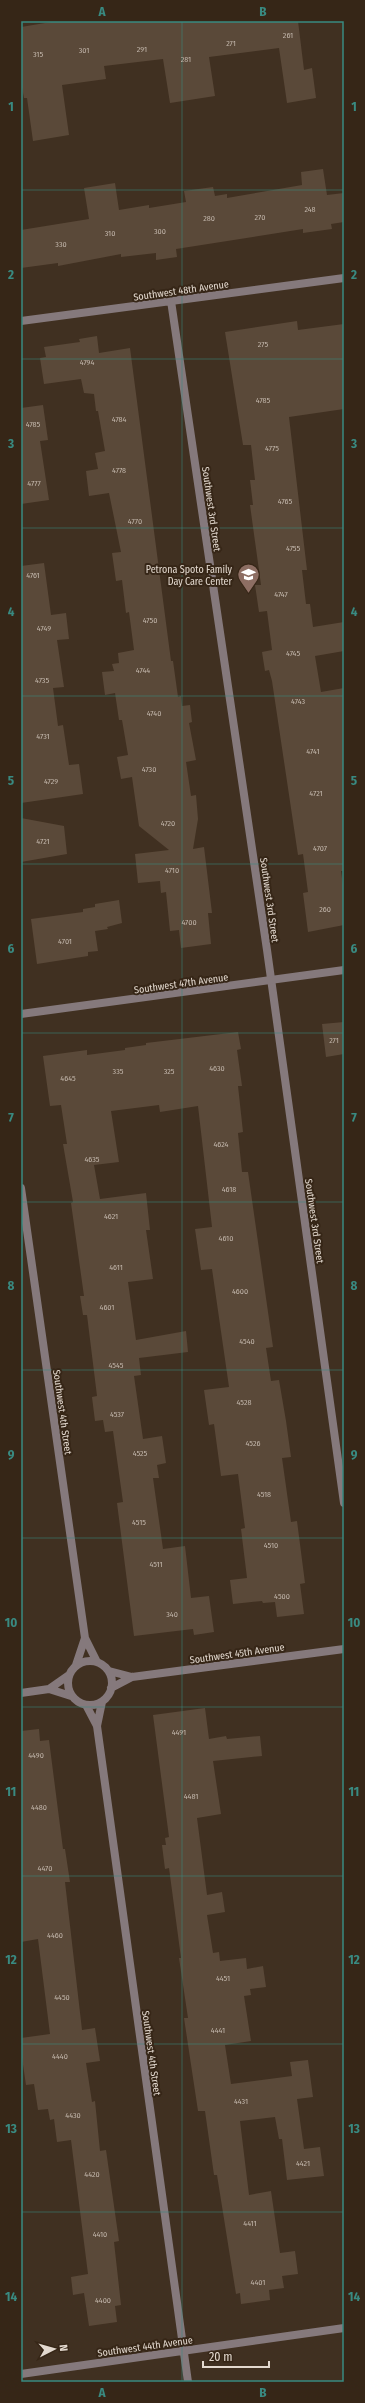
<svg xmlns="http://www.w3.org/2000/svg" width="365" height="2403" font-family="'Fira Sans Condensed',sans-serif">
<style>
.building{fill:#5a4939}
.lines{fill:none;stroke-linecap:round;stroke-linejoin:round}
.minor{stroke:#85797c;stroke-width:8}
.tertiary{stroke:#85797c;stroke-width:8}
.grid{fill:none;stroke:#398a81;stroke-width:1;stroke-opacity:0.55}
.labels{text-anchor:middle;stroke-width:4;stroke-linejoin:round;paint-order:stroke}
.number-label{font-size:8px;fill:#c1b5aa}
.street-label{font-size:10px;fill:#e3d9cf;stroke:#362617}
.poi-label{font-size:10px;fill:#e3d9cf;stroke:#362617;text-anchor:end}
.neatline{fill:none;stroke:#398a81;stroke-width:1.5}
.grid-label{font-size:13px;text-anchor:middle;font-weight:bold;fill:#398a81}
</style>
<rect width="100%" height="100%" fill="#403021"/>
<!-- building -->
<path class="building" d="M 57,21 L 298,21 L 304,70 L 312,68 L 316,98 L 287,103 L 279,48 L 209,57 L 215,96 L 170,103 L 163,59 L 104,66 L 106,79 L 62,85 L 69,135 L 33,141 L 27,98 L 24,98 L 21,82 L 21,27 Z
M 323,169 L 327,195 L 344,193 L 344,222 L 331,224 L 332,229 L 303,233 L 303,229 L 176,249 L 177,257 L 156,260 L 156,253 L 121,257 L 121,254 L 58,266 L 58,263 L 21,268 L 21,230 L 89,219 L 84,188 L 115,183 L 119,210 L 149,205 L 149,208 L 186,202 L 184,191 L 213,187 L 215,196 L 227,194 L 227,198 L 302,185 L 301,172 Z
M 297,321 L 298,330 L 344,324 L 344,409 L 289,417 L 307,570 L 302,570 L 306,604 L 310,604 L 313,627 L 344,622 L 344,651 L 315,656 L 321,692 L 344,688 L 344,871 L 341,871 L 344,892 L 344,925 L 308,932 L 303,893 L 308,892 L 303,854 L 298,855 L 272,681 L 269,670 L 265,671 L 262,652 L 272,650 L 267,611 L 259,612 L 255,585 L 261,585 L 250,505 L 253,505 L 250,480 L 255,480 L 251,445 L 243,445 L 225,332 Z
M 97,336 L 99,353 L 130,348 L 171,661 L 173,661 L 178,697 L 181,696 L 182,706 L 190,705 L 192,722 L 189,723 L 196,760 L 186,762 L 191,796 L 196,795 L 198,819 L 193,849 L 204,847 L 212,913 L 208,913 L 211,944 L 181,948 L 179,930 L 170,931 L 166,892 L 161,893 L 160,881 L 138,883 L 135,854 L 169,850 L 139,826 L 132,777 L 121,779 L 117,757 L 128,755 L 122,720 L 119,720 L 115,693 L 105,695 L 102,672 L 114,671 L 112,664 L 119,663 L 118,653 L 134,650 L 129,612 L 126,613 L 122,580 L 116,581 L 112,553 L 121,552 L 109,493 L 89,496 L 86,471 L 98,469 L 95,453 L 105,451 L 98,411 L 96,411 L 94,394 L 84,393 L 81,379 L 44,384 L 40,358 L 46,357 L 44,347 L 80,342 L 79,339 Z
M 43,405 L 48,440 L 40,441 L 49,500 L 21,504 L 21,408 Z
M 44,563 L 51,615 L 66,613 L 69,639 L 57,640 L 64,687 L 53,688 L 58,726 L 63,725 L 69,765 L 79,764 L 83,794 L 21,803 L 21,566 Z
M 21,818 L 64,826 L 67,854 L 21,862 Z
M 119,900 L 122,923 L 107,927 L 108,929 L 95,931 L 98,951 L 88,952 L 88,956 L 37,964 L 31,919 L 83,912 L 83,909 L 95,907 L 95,904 Z
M 344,1022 L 344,1054 L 326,1057 L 322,1024 Z
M 238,1032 L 241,1049 L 237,1050 L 242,1086 L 238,1086 L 243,1132 L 238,1133 L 242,1172 L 248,1172 L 273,1347 L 266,1348 L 271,1381 L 279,1380 L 286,1421 L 291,1457 L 282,1458 L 291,1522 L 297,1521 L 305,1583 L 300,1584 L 304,1614 L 277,1617 L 275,1602 L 263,1603 L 262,1601 L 233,1604 L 230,1580 L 247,1578 L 241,1529 L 245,1528 L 238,1474 L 221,1476 L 214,1424 L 209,1425 L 204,1390 L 229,1387 L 212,1269 L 201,1270 L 195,1229 L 212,1227 L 198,1106 L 160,1112 L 159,1105 L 111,1111 L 119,1162 L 94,1165 L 100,1199 L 146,1193 L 150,1230 L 146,1230 L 153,1279 L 128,1282 L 136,1340 L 186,1331 L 188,1352 L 139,1358 L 141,1375 L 134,1376 L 143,1439 L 162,1436 L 166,1463 L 157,1465 L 159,1478 L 153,1478 L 163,1549 L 185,1546 L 191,1598 L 209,1596 L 214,1632 L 194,1635 L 193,1629 L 134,1636 L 117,1503 L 123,1502 L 113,1431 L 105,1432 L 103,1420 L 95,1421 L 92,1397 L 97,1396 L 87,1315 L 83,1315 L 80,1296 L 84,1296 L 71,1203 L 73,1202 L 63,1144 L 67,1144 L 61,1105 L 50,1106 L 43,1056 L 87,1050 L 87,1055 L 125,1050 L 125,1048 L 146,1045 L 146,1043 Z
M 205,1708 L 209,1739 L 226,1736 L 227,1739 L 260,1736 L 262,1756 L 213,1761 L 221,1814 L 197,1818 L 207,1895 L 222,1892 L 225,1912 L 207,1915 L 213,1953 L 219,1952 L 220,1961 L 246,1958 L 247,1969 L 263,1966 L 266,1987 L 250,1989 L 251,1995 L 244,1996 L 251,2041 L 225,2045 L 231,2084 L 292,2076 L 290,2062 L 308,2060 L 313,2097 L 297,2099 L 304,2149 L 320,2147 L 324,2176 L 287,2180 L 282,2139 L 279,2139 L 275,2117 L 240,2121 L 249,2195 L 271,2191 L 280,2253 L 295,2251 L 298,2274 L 282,2276 L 284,2288 L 269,2290 L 270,2300 L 241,2304 L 240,2293 L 236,2294 L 217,2175 L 214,2175 L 205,2111 L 198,2111 L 184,2018 L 188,2018 L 179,1958 L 181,1958 L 169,1868 L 165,1869 L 162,1845 L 166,1845 L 165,1838 L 169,1837 L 153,1715 Z
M 39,1729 L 40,1741 L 49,1740 L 63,1849 L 65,1849 L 70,1882 L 65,1882 L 82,2030 L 95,2028 L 100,2061 L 86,2063 L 92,2102 L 95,2101 L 100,2151 L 106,2150 L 119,2241 L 114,2242 L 121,2305 L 115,2306 L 117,2322 L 89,2326 L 84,2293 L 73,2295 L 71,2277 L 88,2274 L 71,2140 L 57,2142 L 54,2119 L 50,2120 L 48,2109 L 38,2110 L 34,2084 L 26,2085 L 21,2051 L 21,2038 L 50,2034 L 38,1939 L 21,1942 L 21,1731 Z"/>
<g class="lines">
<!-- minor -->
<path class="minor" d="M 171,301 L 267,950 L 344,1503
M 21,321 L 344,278
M 21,1188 L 85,1638 L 97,1662
M68 1683a22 22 0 1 1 44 0a22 22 0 1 1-44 0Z
M 76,1665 L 85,1638
M 109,1671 L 132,1677 L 344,1649
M 111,1688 L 132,1677
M 49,1689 L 69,1675
M 21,1693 L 49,1689 L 71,1696
M 86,1705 L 97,1726 L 188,2382
M 97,1726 L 102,1702
M 21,2374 L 344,2328"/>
<!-- tertiary -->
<path class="tertiary" d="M 21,1014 L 344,970"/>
</g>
<!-- grid -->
<path class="grid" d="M 182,21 L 182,2382M 21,190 L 344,190M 21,359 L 344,359M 21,528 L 344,528M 21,696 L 344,696M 21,864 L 344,864M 21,1033 L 344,1033M 21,1202 L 344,1202M 21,1370 L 344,1370M 21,1538 L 344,1538M 21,1707 L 344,1707M 21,1876 L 344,1876M 21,2044 L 344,2044M 21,2212 L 344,2212"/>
<!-- icons -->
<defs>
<symbol id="school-pin" viewBox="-11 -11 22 30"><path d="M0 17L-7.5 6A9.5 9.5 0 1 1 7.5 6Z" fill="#8d6e63" stroke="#362617"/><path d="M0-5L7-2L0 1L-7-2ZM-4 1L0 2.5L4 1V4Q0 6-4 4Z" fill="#fff"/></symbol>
</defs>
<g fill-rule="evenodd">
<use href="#school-pin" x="236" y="562" width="25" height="34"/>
</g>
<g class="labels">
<!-- number labels -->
<g class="number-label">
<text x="288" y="38">261</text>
<text x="231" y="46">271</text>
<text x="142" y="52">291</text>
<text x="84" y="53">301</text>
<text x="38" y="57">315</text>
<text x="186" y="62">281</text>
<text x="310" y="212">248</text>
<text x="260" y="220">270</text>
<text x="209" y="221">280</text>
<text x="160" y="234">300</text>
<text x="110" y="236">310</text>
<text x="61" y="247">330</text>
<text x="263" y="347">275</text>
<text x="87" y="365">4794</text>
<text x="263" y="403">4785</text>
<text x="119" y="422">4784</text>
<text x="33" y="427">4785</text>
<text x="272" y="451">4775</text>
<text x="119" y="473">4778</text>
<text x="34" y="486">4777</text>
<text x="285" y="504">4765</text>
<text x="135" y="524">4770</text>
<text x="293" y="551">4755</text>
<text x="33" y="578">4761</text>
<text x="281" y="597">4747</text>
<text x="150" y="623">4750</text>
<text x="44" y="631">4749</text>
<text x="293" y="656">4745</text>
<text x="143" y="673">4744</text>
<text x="42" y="683">4735</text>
<text x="298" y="704">4743</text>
<text x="154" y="716">4740</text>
<text x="43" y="739">4731</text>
<text x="313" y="754">4741</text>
<text x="149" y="772">4730</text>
<text x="51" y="784">4729</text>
<text x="316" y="796">4721</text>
<text x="168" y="826">4720</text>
<text x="43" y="844">4721</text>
<text x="320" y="851">4707</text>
<text x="172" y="873">4710</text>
<text x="325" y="912">260</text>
<text x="189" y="925">4700</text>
<text x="65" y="944">4701</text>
<text x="334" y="1043">271</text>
<text x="217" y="1071">4630</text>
<text x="118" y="1074">335</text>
<text x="169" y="1074">325</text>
<text x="68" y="1081">4645</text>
<text x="221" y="1147">4624</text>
<text x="92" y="1162">4635</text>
<text x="229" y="1192">4618</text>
<text x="111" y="1219">4621</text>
<text x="226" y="1241">4610</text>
<text x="116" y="1270">4611</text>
<text x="240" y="1294">4600</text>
<text x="107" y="1310">4601</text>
<text x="247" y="1344">4540</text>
<text x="116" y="1368">4545</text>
<text x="244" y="1405">4528</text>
<text x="117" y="1417">4537</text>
<text x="253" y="1446">4526</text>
<text x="140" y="1456">4525</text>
<text x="264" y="1497">4518</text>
<text x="139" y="1525">4515</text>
<text x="271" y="1548">4510</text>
<text x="156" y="1567">4511</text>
<text x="282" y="1599">4500</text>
<text x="172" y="1617">340</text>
<text x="179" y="1735">4491</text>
<text x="36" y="1758">4490</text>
<text x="191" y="1799">4481</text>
<text x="39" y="1810">4480</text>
<text x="45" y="1871">4470</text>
<text x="55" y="1938">4460</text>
<text x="223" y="1981">4451</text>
<text x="62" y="2000">4450</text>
<text x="218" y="2033">4441</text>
<text x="60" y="2059">4440</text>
<text x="241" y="2104">4431</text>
<text x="73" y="2118">4430</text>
<text x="303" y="2166">4421</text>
<text x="92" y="2177">4420</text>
<text x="250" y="2226">4411</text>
<text x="100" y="2237">4410</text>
<text x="258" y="2285">4401</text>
<text x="103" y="2303">4400</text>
</g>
<!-- street labels -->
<g class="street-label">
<text transform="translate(181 290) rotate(-8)" y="4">Southwest 48th Avenue</text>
<text transform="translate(212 509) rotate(82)" y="4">Southwest 3rd Street</text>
<text transform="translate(270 900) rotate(82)" y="4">Southwest 3rd Street</text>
<text transform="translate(181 983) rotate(-8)" y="4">Southwest 47th Avenue</text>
<text transform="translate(315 1221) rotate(82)" y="4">Southwest 3rd Street</text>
<text transform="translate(63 1412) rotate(82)" y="4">Southwest 4th Street</text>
<text transform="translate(237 1653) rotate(-8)" y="4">Southwest 45th Avenue</text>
<text transform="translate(152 2053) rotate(82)" y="4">Southwest 4th Street</text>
<text transform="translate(145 2346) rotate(-8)" y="4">Southwest 44th Avenue</text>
</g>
<!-- poi labels -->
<g class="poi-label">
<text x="232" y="573">Petrona Spoto Family<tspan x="232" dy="12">Day Care Center</tspan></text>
</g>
</g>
<!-- border -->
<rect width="365" height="2403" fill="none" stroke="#362617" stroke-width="44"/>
<!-- north arrow -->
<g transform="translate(54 2349) rotate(84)" stroke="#362617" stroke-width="3" paint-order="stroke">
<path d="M0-3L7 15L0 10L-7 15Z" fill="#e3d9cf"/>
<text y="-6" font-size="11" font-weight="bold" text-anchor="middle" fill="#e3d9cf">N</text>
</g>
<!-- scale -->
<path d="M203 2361v6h66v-6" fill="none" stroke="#e3d9cf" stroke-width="2"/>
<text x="209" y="2361" font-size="12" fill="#e3d9cf" stroke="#362617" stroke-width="3" paint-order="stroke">20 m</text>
<rect x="22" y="22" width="321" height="2359" class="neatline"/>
<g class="grid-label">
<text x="102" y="16">A</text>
<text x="263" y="16">B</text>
<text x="11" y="111">1</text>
<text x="354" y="111">1</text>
<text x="11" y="279">2</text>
<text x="354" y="279">2</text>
<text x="11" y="448">3</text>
<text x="354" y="448">3</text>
<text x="11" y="616">4</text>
<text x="354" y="616">4</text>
<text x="11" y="785">5</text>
<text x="354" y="785">5</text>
<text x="11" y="953">6</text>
<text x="354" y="953">6</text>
<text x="11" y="1122">7</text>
<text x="354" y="1122">7</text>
<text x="11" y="1290">8</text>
<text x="354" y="1290">8</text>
<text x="11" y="1459">9</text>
<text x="354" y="1459">9</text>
<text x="11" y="1627">10</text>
<text x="354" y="1627">10</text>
<text x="11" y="1796">11</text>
<text x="354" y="1796">11</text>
<text x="11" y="1964">12</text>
<text x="354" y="1964">12</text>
<text x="11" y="2133">13</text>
<text x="354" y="2133">13</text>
<text x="11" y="2301">14</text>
<text x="354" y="2301">14</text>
<text x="102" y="2397">A</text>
<text x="263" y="2397">B</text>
</g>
</svg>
